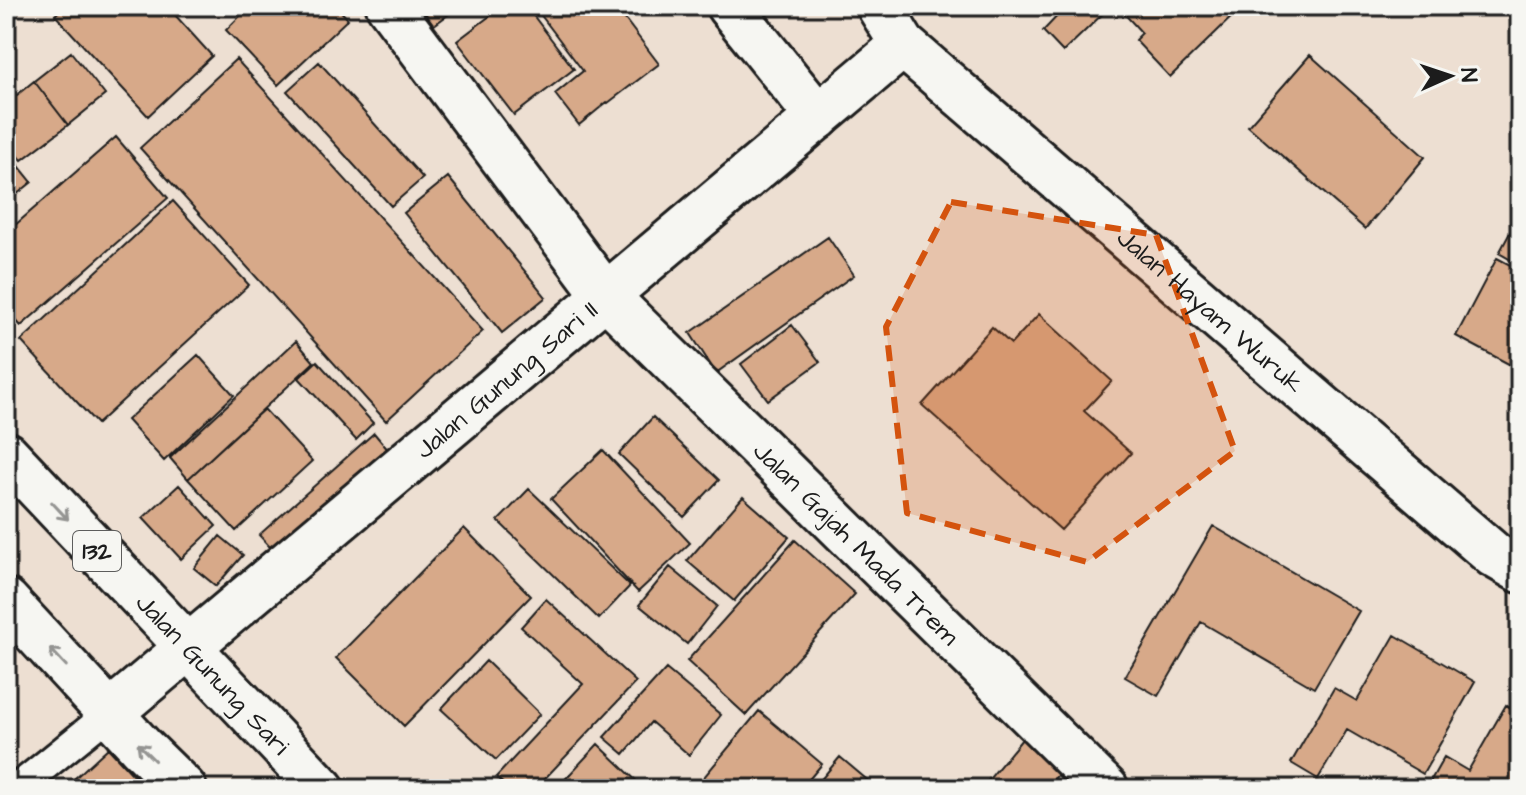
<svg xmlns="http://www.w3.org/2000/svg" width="1526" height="795" font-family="'Architects Daughter',sans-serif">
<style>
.building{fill:#d7a989;stroke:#1c1c1c;stroke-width:2}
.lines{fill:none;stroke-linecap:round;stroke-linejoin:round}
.service-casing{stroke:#1c1c1c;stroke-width:34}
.minor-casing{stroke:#1c1c1c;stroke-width:50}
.primary-casing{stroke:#1c1c1c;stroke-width:50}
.service{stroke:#f6f6f2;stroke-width:28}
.minor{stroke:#f6f6f2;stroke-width:44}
.primary{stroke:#f6f6f2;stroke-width:44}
.oneway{stroke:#949492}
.marked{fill:#d4530e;fill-opacity:0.2;stroke:#d4530e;stroke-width:6;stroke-dasharray:16 10;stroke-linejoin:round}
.labels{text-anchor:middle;stroke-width:7;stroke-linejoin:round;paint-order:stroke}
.shield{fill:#f6f6f2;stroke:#5d5d5c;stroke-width:2}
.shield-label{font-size:24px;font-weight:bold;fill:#1c1c1c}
.street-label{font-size:26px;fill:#1c1c1c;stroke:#f6f6f2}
</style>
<rect width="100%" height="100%" fill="#eddfd2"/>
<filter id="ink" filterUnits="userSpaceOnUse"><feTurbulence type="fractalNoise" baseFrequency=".0125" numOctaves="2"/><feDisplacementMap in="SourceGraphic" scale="16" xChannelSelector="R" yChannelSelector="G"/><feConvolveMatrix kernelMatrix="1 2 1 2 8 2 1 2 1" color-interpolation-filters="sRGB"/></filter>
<g filter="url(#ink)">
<!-- building -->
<path class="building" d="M 65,6 L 167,6 L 212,56 L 148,116 L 55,15 Z
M 250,6 L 336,6 L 348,19 L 278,85 L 226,30 Z
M 420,6 L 460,6 L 434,25 Z
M 503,6 L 526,6 L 574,69 L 514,115 L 457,41 Z
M 534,6 L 615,6 L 659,64 L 608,103 L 607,102 L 579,125 L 555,94 L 583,71 Z
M 1059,6 L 1111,6 L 1063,52 L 1043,31 L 1063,10 Z
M 1122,6 L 1243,6 L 1170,77 L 1135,40 L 1142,33 L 1119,8 Z
M 71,52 L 105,95 L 68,125 L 34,81 Z
M 1310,55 L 1425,157 L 1365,229 L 1248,126 Z
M 236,59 L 483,331 L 386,421 L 140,148 Z
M 319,62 L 423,178 L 391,206 L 287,91 Z
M 34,81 L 68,125 L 22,160 L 6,140 L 6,104 Z
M 116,137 L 168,198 L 21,326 L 6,309 L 6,233 Z
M 6,150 L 32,182 L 6,203 Z
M 448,177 L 546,297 L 502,333 L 404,213 Z
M 173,201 L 249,285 L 97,424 L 21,341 Z
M 1520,214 L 1520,265 L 1499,253 Z
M 828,237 L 854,275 L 716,373 L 690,333 Z
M 1497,258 L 1520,270 L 1520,370 L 1456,336 Z
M 1039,314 L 1112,381 L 1084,411 L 1131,453 L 1061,530 L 922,405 L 992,327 L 1011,344 Z
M 792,325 L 820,362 L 768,400 L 741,364 Z
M 296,341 L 314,362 L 188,479 L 170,458 Z
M 198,355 L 234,395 L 164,461 L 127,420 Z
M 317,361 L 373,423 L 356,440 L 299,378 Z
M 264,409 L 312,461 L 236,531 L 188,479 Z
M 653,417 L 719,480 L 684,517 L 619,454 Z
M 374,433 L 394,457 L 280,558 L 259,535 Z
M 603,450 L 690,543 L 638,592 L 551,499 Z
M 179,485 L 216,526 L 181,559 L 143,518 Z
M 529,489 L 630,586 L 599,619 L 498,521 Z
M 743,497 L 789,537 L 734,601 L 687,561 Z
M 1213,526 L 1359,611 L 1314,688 L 1201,622 L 1158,696 L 1125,677 Z
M 464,528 L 531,596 L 404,726 L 336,658 Z
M 220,536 L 243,555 L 216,586 L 194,568 Z
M 795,540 L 855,594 L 746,715 L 687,661 Z
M 670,567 L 717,606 L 687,644 L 639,605 Z
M 546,599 L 636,682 L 535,789 L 509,789 L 496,777 L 583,684 L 521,627 Z
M 1395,635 L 1475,682 L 1423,774 L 1347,730 L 1318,779 L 1291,763 L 1334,688 L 1357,701 Z
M 486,661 L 540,714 L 496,760 L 441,709 Z
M 666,669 L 721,715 L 689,755 L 651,722 L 624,754 L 604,737 Z
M 1506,705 L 1520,714 L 1520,789 L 1426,789 L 1444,757 L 1468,771 Z
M 759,711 L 822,764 L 801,789 L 694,789 Z
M 1027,733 L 1066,765 L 1046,789 L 981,789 Z
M 598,744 L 645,789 L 556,789 Z
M 108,748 L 146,789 L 63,789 Z
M 840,757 L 878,789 L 813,789 Z
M 1061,781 L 1070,789 L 1054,789 Z"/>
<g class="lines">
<defs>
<path id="service" d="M 16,789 L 110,713"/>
<g id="minor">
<path id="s1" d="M 389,6 L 606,296 L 1106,789"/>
<path d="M 729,6 L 818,117"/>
<path id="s2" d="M 879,6 L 903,45 L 1494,555 L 1520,570"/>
<path id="s3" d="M 110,713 L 903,45"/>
</g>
<g id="primary">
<path id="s4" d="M 6,454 L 322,789"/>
<path d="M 6,601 L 141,747 L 184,789"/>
</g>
</defs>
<!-- service casing -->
<use href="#service" class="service-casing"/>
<!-- minor casing -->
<use href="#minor" class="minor-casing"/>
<!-- primary casing -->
<use href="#primary" class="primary-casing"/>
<!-- service -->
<use href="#service" class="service"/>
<!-- minor -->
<use href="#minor" class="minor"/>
<!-- primary -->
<use href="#primary" class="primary"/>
</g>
<!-- one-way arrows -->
<defs><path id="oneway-shaft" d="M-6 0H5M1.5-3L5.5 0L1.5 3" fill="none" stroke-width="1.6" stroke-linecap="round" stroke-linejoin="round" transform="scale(2)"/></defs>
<g class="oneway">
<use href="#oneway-shaft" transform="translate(60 511) rotate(47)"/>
<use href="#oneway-shaft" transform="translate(58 657) rotate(-133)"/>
<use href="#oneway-shaft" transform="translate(146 752) rotate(-135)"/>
</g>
</g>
<!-- marked area -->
<path class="marked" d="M 951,202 L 1156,235 L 1235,451 L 1087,562 L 907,513 L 886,327 Z"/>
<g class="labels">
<!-- shield labels -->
<rect class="shield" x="73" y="531" width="48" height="40" rx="6"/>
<g class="shield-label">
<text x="97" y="559">132</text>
</g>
<!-- street labels -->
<g class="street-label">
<text dy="9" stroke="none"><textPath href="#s2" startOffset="452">Jalan Hayam Wuruk</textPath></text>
<text dy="9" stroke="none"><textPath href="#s3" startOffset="518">Jalan Gunung Sari II</textPath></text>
<text dy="9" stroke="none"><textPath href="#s1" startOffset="714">Jalan Gajah Mada Trem</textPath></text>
<text dy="9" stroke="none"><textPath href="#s4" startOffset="302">Jalan Gunung Sari</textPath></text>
</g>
</g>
<!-- margin -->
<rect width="1526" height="795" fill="none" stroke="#f6f6f2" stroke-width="32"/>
<rect x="16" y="16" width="1494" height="763" fill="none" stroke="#1c1c1c" stroke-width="3" filter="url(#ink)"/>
<!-- north arrow -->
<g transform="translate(1450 76) rotate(87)" stroke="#f6f6f2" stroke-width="6" paint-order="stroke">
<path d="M0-6L14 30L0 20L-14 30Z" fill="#1c1c1c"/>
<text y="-12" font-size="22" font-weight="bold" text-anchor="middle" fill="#1c1c1c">N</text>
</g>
</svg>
